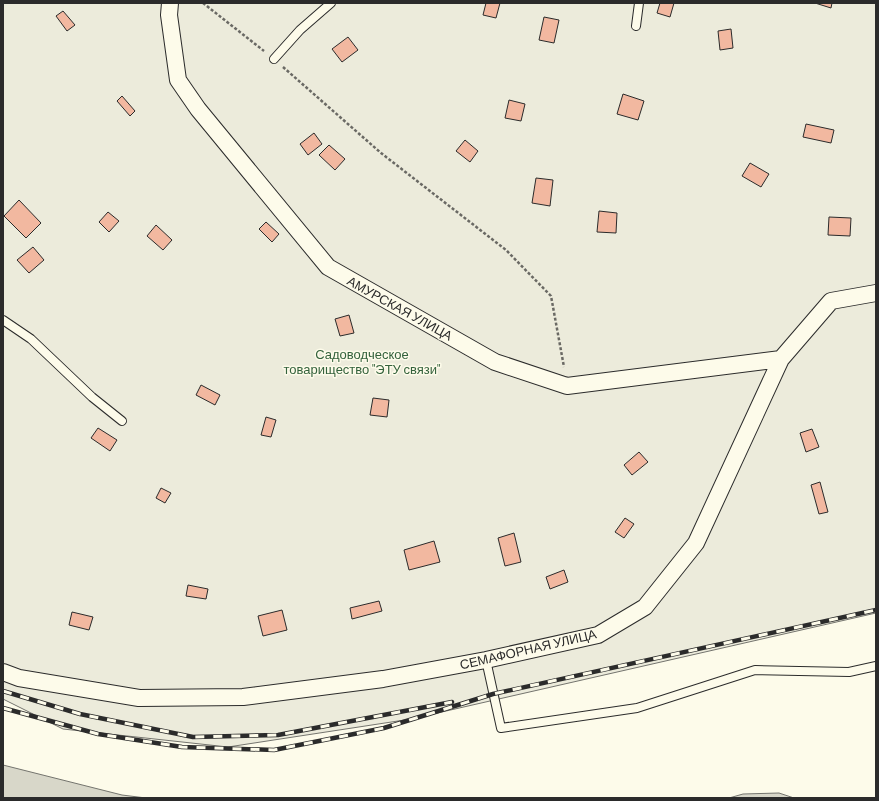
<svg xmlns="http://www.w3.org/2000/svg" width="879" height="801" font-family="Barlow,sans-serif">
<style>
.green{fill:#ecebdb;stroke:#74746e}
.water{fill:#d8d7c9;stroke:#74746e}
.building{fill:#f2b8a0;stroke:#2b2b2b}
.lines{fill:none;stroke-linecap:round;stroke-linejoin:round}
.service-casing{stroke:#2b2b2b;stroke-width:10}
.minor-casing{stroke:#2b2b2b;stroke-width:18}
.path{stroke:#6a6964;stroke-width:2.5;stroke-dasharray:3 2;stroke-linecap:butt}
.service{stroke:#fdfbea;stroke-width:8}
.minor{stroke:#fdfbea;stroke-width:16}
.rail-casing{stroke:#2b2b2b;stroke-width:4.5}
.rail{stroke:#fdfbea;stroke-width:3;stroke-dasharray:9;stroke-linecap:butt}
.labels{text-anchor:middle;stroke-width:3;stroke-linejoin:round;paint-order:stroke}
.street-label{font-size:13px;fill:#2b2b2b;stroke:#fdfbea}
.park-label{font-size:13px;fill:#34623c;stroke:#fdfbea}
</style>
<rect width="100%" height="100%" fill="#fdfbea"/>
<!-- green -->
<path class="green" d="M 3,3 L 876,3 L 876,613 L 411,719 L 228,747 L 63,729 L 3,699 Z"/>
<!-- water -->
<path class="water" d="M 3,765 L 122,795 L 146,798 L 3,798 Z
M 779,793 L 794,798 L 729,798 L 743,794 Z"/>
<!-- building -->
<path class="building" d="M 486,3 L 500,3 L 496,18 L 483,15 Z
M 660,3 L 674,3 L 670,17 L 657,13 Z
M 815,3 L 832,3 L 831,8 Z
M 63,11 L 75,25 L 67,31 L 56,16 Z
M 544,17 L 559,20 L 554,43 L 539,40 Z
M 731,29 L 733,48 L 720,50 L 718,31 Z
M 348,37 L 358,50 L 342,62 L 332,49 Z
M 623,94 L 644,101 L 638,120 L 617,114 Z
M 122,96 L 135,111 L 130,116 L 117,101 Z
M 509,100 L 525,104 L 521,121 L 505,118 Z
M 806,124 L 834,130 L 831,143 L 803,137 Z
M 314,133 L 322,144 L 308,155 L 300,144 Z
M 465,140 L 478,151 L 470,162 L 456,151 Z
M 329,145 L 345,159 L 335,170 L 319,155 Z
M 750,163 L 769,174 L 761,187 L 742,176 Z
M 536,178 L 553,180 L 550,206 L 532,203 Z
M 19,200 L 41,223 L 26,238 L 4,216 Z
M 599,211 L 617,213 L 616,233 L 597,232 Z
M 108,212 L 119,221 L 109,232 L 99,222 Z
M 829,217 L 851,218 L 850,236 L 828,235 Z
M 266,222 L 279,234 L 272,242 L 259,229 Z
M 156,225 L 172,240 L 163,250 L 147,236 Z
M 33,247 L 44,260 L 29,273 L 17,260 Z
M 349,315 L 354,333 L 340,336 L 335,319 Z
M 201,385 L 220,395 L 215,405 L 196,395 Z
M 373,398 L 389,400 L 387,417 L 370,415 Z
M 266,417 L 276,420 L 271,437 L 261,435 Z
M 98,428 L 117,440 L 110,451 L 91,438 Z
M 812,429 L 819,447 L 806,452 L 800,433 Z
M 639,452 L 648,462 L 632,475 L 624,465 Z
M 820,482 L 828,512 L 819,514 L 811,485 Z
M 161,488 L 171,493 L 165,503 L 156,498 Z
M 625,518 L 634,524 L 624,538 L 615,532 Z
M 514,533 L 521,562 L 505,566 L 498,538 Z
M 434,541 L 440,562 L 409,570 L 404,550 Z
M 564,570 L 568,582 L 550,589 L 546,577 Z
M 188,585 L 208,589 L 206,599 L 186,596 Z
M 379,601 L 382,611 L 352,619 L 350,608 Z
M 282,610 L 287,630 L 263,636 L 258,616 Z
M 72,612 L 93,617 L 89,630 L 69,625 Z"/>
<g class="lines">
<defs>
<path id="service" d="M 636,26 L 639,3
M 274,59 L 300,30 L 331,3
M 3,320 L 31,339 L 92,397 L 122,421
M 486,660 L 501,728 L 637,708 L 755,670 L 849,672 L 876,666"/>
<path id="minor" d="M 170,3 L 169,15 L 178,80 L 198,109 L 328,267 L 495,362 L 567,386 L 781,359
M 3,672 L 19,678 L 139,698 L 243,697 L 383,679 L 486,660 L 598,635 L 645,607 L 696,543 L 781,359 L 831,301 L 876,293"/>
</defs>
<!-- service casing -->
<use href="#service" class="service-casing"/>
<!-- minor casing -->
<use href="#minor" class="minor-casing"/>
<!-- path -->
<path class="path" d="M 203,3 L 264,51
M 283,67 L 381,153 L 506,250 L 551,296 L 564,367"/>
<!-- service -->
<use href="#service" class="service"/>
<!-- minor -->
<use href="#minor" class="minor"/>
<defs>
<path id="rail" d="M 3,691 L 80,714 L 193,737 L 278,735 L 452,702
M 3,708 L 98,734 L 182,747 L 274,750 L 384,728 L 493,694 L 876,610"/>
</defs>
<!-- rail casing -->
<use href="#rail" class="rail-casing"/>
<!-- rail -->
<use href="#rail" class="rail"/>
</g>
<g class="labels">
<!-- street labels -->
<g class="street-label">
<text transform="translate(400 308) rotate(29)" y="5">АМУРСКАЯ УЛИЦА</text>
<text transform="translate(528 649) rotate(-13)" y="5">СЕМАФОРНАЯ УЛИЦА</text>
</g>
<!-- park labels -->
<g class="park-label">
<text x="362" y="359">Садоводческое<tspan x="362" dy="15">товарищество "ЭТУ связи"</tspan></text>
</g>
</g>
<!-- border -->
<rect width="879" height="801" fill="none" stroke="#2b2b2b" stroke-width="8"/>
</svg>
